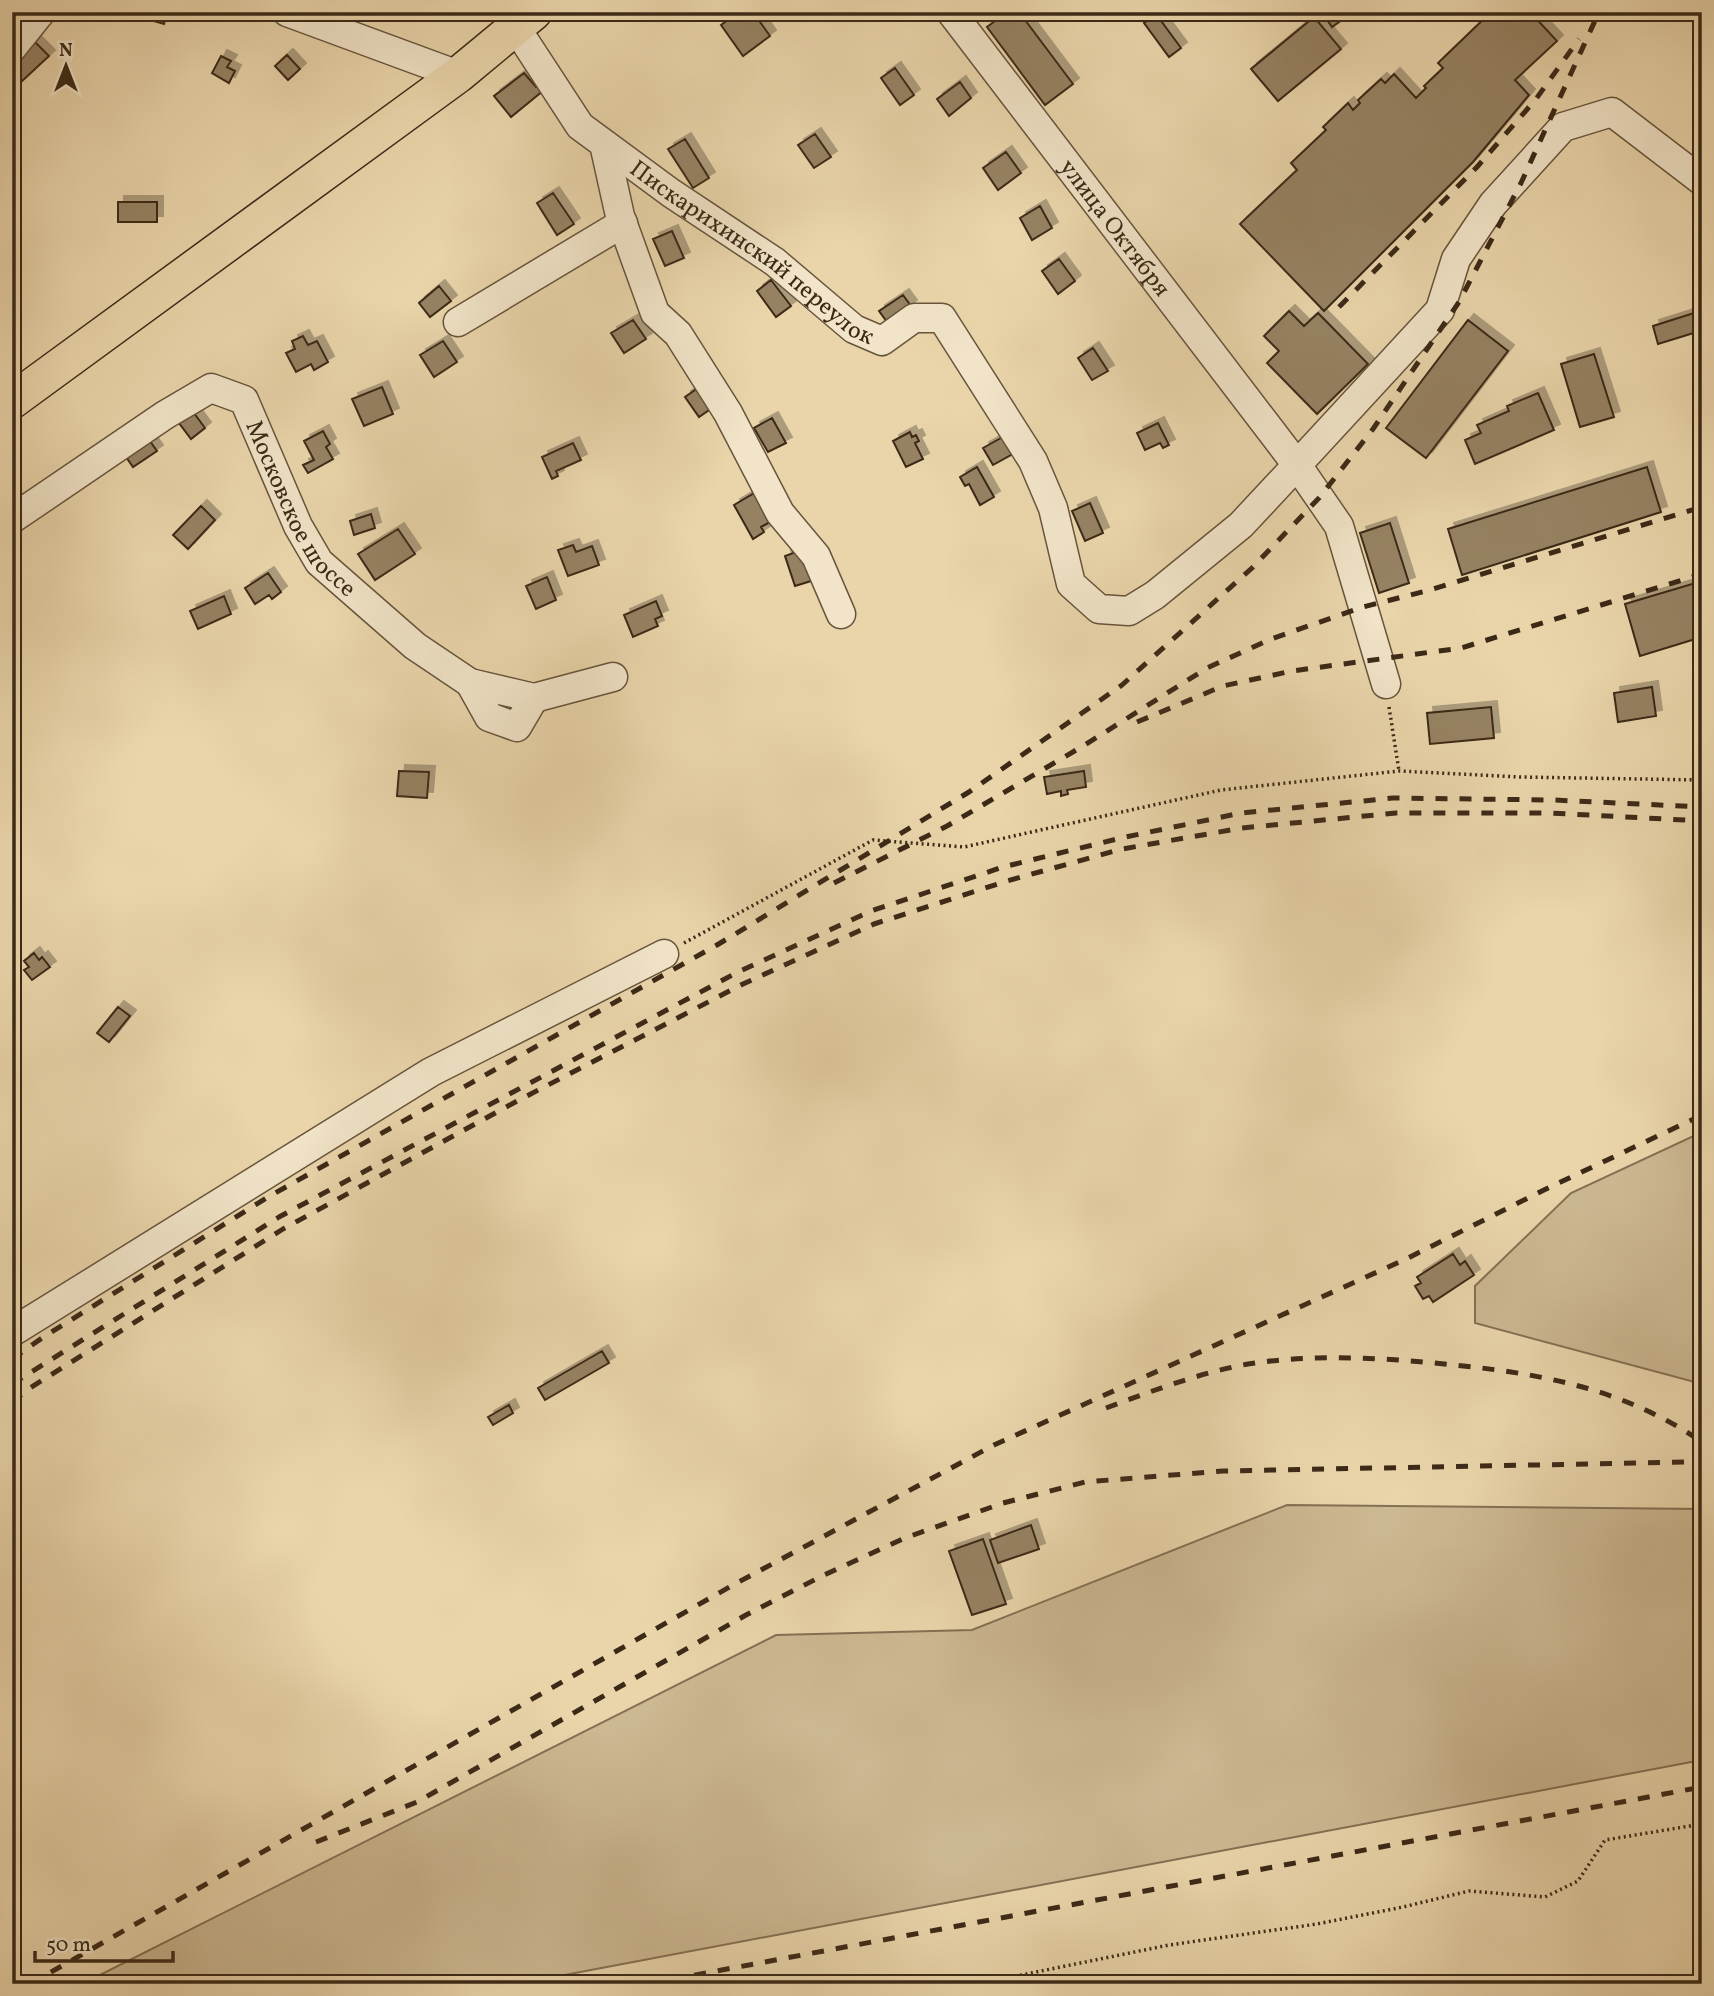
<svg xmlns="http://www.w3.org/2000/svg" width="1714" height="1996" font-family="Vollkorn,serif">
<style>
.green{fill:#ccb892;stroke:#847054;stroke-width:2}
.building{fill:#968264;stroke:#3b2917;stroke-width:2;filter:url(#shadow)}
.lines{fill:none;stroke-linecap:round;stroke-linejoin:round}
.minor-casing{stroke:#67543c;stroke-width:31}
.major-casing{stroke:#3b2917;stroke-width:38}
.path{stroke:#3b2917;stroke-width:3.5;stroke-dasharray:2 3.5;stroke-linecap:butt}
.minor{stroke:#f1e4c8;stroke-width:28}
.major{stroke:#ead5ab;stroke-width:35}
.rail{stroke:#3b2917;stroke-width:5;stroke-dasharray:12 12;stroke-linecap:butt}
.labels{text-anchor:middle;stroke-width:5;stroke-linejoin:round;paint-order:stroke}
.street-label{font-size:24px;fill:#3b2917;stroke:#f1e4c8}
</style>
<defs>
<filter id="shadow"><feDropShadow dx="6" dy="-6" stdDeviation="0" flood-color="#0004"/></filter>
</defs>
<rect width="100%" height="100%" fill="#ead5ab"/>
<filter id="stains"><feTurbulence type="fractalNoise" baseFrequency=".00286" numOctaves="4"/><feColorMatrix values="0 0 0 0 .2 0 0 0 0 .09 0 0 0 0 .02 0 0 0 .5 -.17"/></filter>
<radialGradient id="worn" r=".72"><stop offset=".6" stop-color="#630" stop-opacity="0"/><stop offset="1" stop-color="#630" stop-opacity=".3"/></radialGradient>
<!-- green -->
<path class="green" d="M 1702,1132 L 1702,1384 L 1475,1323 L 1475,1286 L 1571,1193 Z
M 1287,1505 L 1702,1509 L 1702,1760 L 517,1984 L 82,1984 L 776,1635 L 972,1630 Z"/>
<!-- building -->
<path class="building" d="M 138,12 L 167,12 L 164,24 L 137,16 Z
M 739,12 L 753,12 L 770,36 L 743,56 L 721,25 Z
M 1007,12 L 1019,12 L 1073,84 L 1045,105 L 987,27 Z
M 1273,12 L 1288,12 L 1277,19 Z
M 1326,12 L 1347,12 L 1349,15 L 1332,27 L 1323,14 Z
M 1491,12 L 1504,14 L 1530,12 L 1557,41 L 1515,80 L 1529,95 L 1473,162 L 1324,311 L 1240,224 L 1297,170 L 1291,163 L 1326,130 L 1323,127 L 1348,103 L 1353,110 L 1360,103 L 1358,100 L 1381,79 L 1385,83 L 1394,74 L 1416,98 L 1426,88 L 1424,86 L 1443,68 L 1438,63 Z
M 1156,14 L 1181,48 L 1169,57 L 1144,23 Z
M 1314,17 L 1341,49 L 1278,101 L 1251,69 Z
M 31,38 L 49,56 L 21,82 L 12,72 L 12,56 Z
M 287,55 L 300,69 L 288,80 L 275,66 Z
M 221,56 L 231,61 L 227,67 L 235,71 L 229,83 L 212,73 Z
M 895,68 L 914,95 L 900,105 L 881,78 Z
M 524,73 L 536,87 L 540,84 L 544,90 L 511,117 L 494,96 Z
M 960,82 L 971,98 L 949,116 L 937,99 Z
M 815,134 L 831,157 L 814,168 L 798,145 Z
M 685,139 L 709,178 L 693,188 L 668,149 Z
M 1006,152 L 1021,173 L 998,190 L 983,168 Z
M 553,193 L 574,224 L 557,235 L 537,203 Z
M 118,202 L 157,202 L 157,222 L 118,222 Z
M 1040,206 L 1052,228 L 1032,240 L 1020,218 Z
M 672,231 L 684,258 L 665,266 L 653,239 Z
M 1059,259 L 1075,281 L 1058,294 L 1042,271 Z
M 771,280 L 791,306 L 776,317 L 757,291 Z
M 439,286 L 451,301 L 430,317 L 419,303 Z
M 903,295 L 911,306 L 887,322 L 879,311 Z
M 1289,311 L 1304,326 L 1318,313 L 1368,364 L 1317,414 L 1267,363 L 1279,351 L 1264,336 Z
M 1694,313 L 1700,331 L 1658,344 L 1653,326 Z
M 633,320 L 646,339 L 624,353 L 611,333 Z
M 1468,320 L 1508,351 L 1426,458 L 1386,428 Z
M 303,336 L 308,345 L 317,341 L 328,362 L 314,370 L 311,364 L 296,372 L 286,353 L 295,349 L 292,341 Z
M 443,341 L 457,362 L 434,377 L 420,355 Z
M 1093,348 L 1108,371 L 1092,380 L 1078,358 Z
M 1594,354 L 1614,417 L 1580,427 L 1561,364 Z
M 382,387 L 393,414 L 364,426 L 352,399 Z
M 698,388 L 712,408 L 699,417 L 685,397 Z
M 1538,393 L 1554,430 L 1475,464 L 1465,440 L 1481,433 L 1477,425 L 1509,411 L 1507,406 Z
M 191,409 L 205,428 L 191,439 L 176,419 Z
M 772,418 L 786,443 L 768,452 L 754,428 Z
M 1158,423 L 1169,445 L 1163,448 L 1160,443 L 1145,450 L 1137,433 Z
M 323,431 L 330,444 L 326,447 L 333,459 L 308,473 L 303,465 L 314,460 L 304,441 Z
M 910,432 L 912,437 L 916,435 L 919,441 L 915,443 L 923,459 L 906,467 L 893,441 Z
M 1008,434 L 1018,451 L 993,465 L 983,448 Z
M 147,437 L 157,451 L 133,467 L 124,454 Z
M 573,443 L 581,460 L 556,471 L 558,476 L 552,479 L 542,457 Z
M 977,467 L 994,497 L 980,505 L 969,484 L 965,486 L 960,477 Z
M 1647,467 L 1661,512 L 1462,575 L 1448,529 Z
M 756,492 L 772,521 L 761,527 L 764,532 L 753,539 L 734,505 Z
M 1090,503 L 1103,533 L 1085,541 L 1072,511 Z
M 201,506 L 215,520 L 188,549 L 173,535 Z
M 371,514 L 375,528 L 354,535 L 350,521 Z
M 1390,523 L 1409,583 L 1379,593 L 1360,533 Z
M 398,529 L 415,554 L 375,580 L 358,554 Z
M 573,545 L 576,552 L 592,546 L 599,565 L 568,576 L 558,550 Z
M 801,550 L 811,581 L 795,586 L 785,556 Z
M 268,573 L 281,592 L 272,599 L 269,595 L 255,604 L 245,588 Z
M 547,577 L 556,600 L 536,609 L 526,586 Z
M 1702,581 L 1702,637 L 1640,656 L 1625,604 Z
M 224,596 L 231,614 L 198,629 L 190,611 Z
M 656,601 L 662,616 L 655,619 L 658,626 L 633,637 L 624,615 Z
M 1652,687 L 1656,716 L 1618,722 L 1614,693 Z
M 1491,707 L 1494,738 L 1430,744 L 1427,713 Z
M 399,771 L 429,772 L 427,798 L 397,796 Z
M 1084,771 L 1086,787 L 1067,790 L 1068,794 L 1061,796 L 1061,791 L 1047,794 L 1044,777 Z
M 34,953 L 39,960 L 42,957 L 50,967 L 32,980 L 24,970 L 29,967 L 24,961 Z
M 118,1007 L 130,1016 L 109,1042 L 97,1033 Z
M 1453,1254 L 1460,1265 L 1465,1261 L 1474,1275 L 1433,1302 L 1429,1296 L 1423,1299 L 1415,1286 L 1421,1283 L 1417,1277 Z
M 602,1351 L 609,1363 L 545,1400 L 538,1388 Z
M 509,1405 L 513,1413 L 493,1425 L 488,1417 Z
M 1031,1525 L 1039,1549 L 998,1563 L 990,1540 Z
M 983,1539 L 1006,1604 L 972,1615 L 949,1551 Z"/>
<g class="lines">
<defs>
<g id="minor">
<path d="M 287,12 L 458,75"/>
<path id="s1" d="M 951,12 L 1297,465 L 1440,310 L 1456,259 L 1493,204 L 1563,127 L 1612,112 L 1702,181"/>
<path id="s2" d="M 516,28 L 580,126 L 671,193 L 775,262 L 854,329 L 882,341 L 914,318 L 942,318 L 1033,461 L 1053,508 L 1071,584 L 1099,609 L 1129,611 L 1155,595 L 1241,525 L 1297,465 L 1339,526 L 1386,684"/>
<path d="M 12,48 L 41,12"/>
<path d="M 604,144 L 620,216 L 655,313 L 678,334 L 728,413 L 780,513 L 816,556 L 841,614"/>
<path d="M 458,322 L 623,223"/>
<path id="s3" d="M 12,519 L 165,415 L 211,388 L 244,400 L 298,526 L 319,562 L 415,646 L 470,683 L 534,698 L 613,677"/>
<path d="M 470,683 L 489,717 L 517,727 L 534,698"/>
<path d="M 12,1332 L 431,1072 L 664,954"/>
</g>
<path id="major" d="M 12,401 L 458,75 L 534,12"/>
</defs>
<!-- minor casing -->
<use href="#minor" class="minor-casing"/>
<!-- major casing -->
<use href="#major" class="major-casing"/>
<!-- path -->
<path class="path" d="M 1389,707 L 1399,771
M 684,943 L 873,840 L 964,847 L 1221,790 L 1399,771 L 1520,777 L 1702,780
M 977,1984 L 1169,1945 L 1317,1924 L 1403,1907 L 1469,1891 L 1545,1897 L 1578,1881 L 1605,1840 L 1702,1824"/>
<!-- minor -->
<use href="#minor" class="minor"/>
<!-- major -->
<use href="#major" class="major"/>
<!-- rail -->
<path class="rail" d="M 1339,307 L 1477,167 L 1536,99 L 1579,39
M 1137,722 L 1223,686 L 1292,671 L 1461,648 L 1702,574
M 834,883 L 947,826 L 1083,746 L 1207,668 L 1271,639 L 1363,607 L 1430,590 L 1702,507
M 12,1359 L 42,1338 L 268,1197 L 717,945 L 969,792 L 1122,685 L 1252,568 L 1319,498 L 1373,429 L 1459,302 L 1521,183 L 1599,12
M 12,1384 L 279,1217 L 738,972 L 871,911 L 1003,867 L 1121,838 L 1241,813 L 1393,798 L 1553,800 L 1702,807
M 12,1402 L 30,1388 L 283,1229 L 519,1100 L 743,984 L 874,924 L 1007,881 L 1122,849 L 1242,828 L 1396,813 L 1550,813 L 1702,821
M 1106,1408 C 1152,1391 1199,1373 1248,1364 C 1306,1355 1365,1357 1423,1362 C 1524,1371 1616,1383 1702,1442
M 316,1842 L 417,1802 L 746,1615 L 824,1575 L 905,1538 L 1003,1503 L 1085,1482 L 1223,1471 L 1689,1462
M 30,1984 L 733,1585 L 994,1445 L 1406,1259 L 1546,1189 L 1702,1115
M 647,1984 L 1702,1787"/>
</g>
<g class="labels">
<!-- street labels -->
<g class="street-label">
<text dy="8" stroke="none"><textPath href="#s1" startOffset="271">улица Октября</textPath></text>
<text dy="8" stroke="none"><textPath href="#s2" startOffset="331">Пискарихинский переулок</textPath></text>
<text dy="8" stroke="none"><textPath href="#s3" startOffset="397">Московское шоссе</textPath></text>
</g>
</g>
<!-- margin -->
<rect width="1714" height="1996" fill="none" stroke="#ead5ab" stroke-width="42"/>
<rect x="14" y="14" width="1686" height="1968" fill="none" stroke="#3b2917" stroke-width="3.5"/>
<rect x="21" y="21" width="1672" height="1954" fill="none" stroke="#3b2917" stroke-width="2"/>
<!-- north arrow -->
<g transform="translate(66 66)" stroke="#f1e4c8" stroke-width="5" paint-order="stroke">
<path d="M0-5L12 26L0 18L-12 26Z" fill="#3b2917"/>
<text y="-10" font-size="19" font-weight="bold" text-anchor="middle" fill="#3b2917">N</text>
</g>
<!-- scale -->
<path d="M35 1951v10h138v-10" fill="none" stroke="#3b2917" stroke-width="3.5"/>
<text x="46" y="1951" font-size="21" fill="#3b2917" stroke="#f1e4c8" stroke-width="5" paint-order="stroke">50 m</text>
<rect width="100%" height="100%" filter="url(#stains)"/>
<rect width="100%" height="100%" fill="url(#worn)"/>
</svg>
